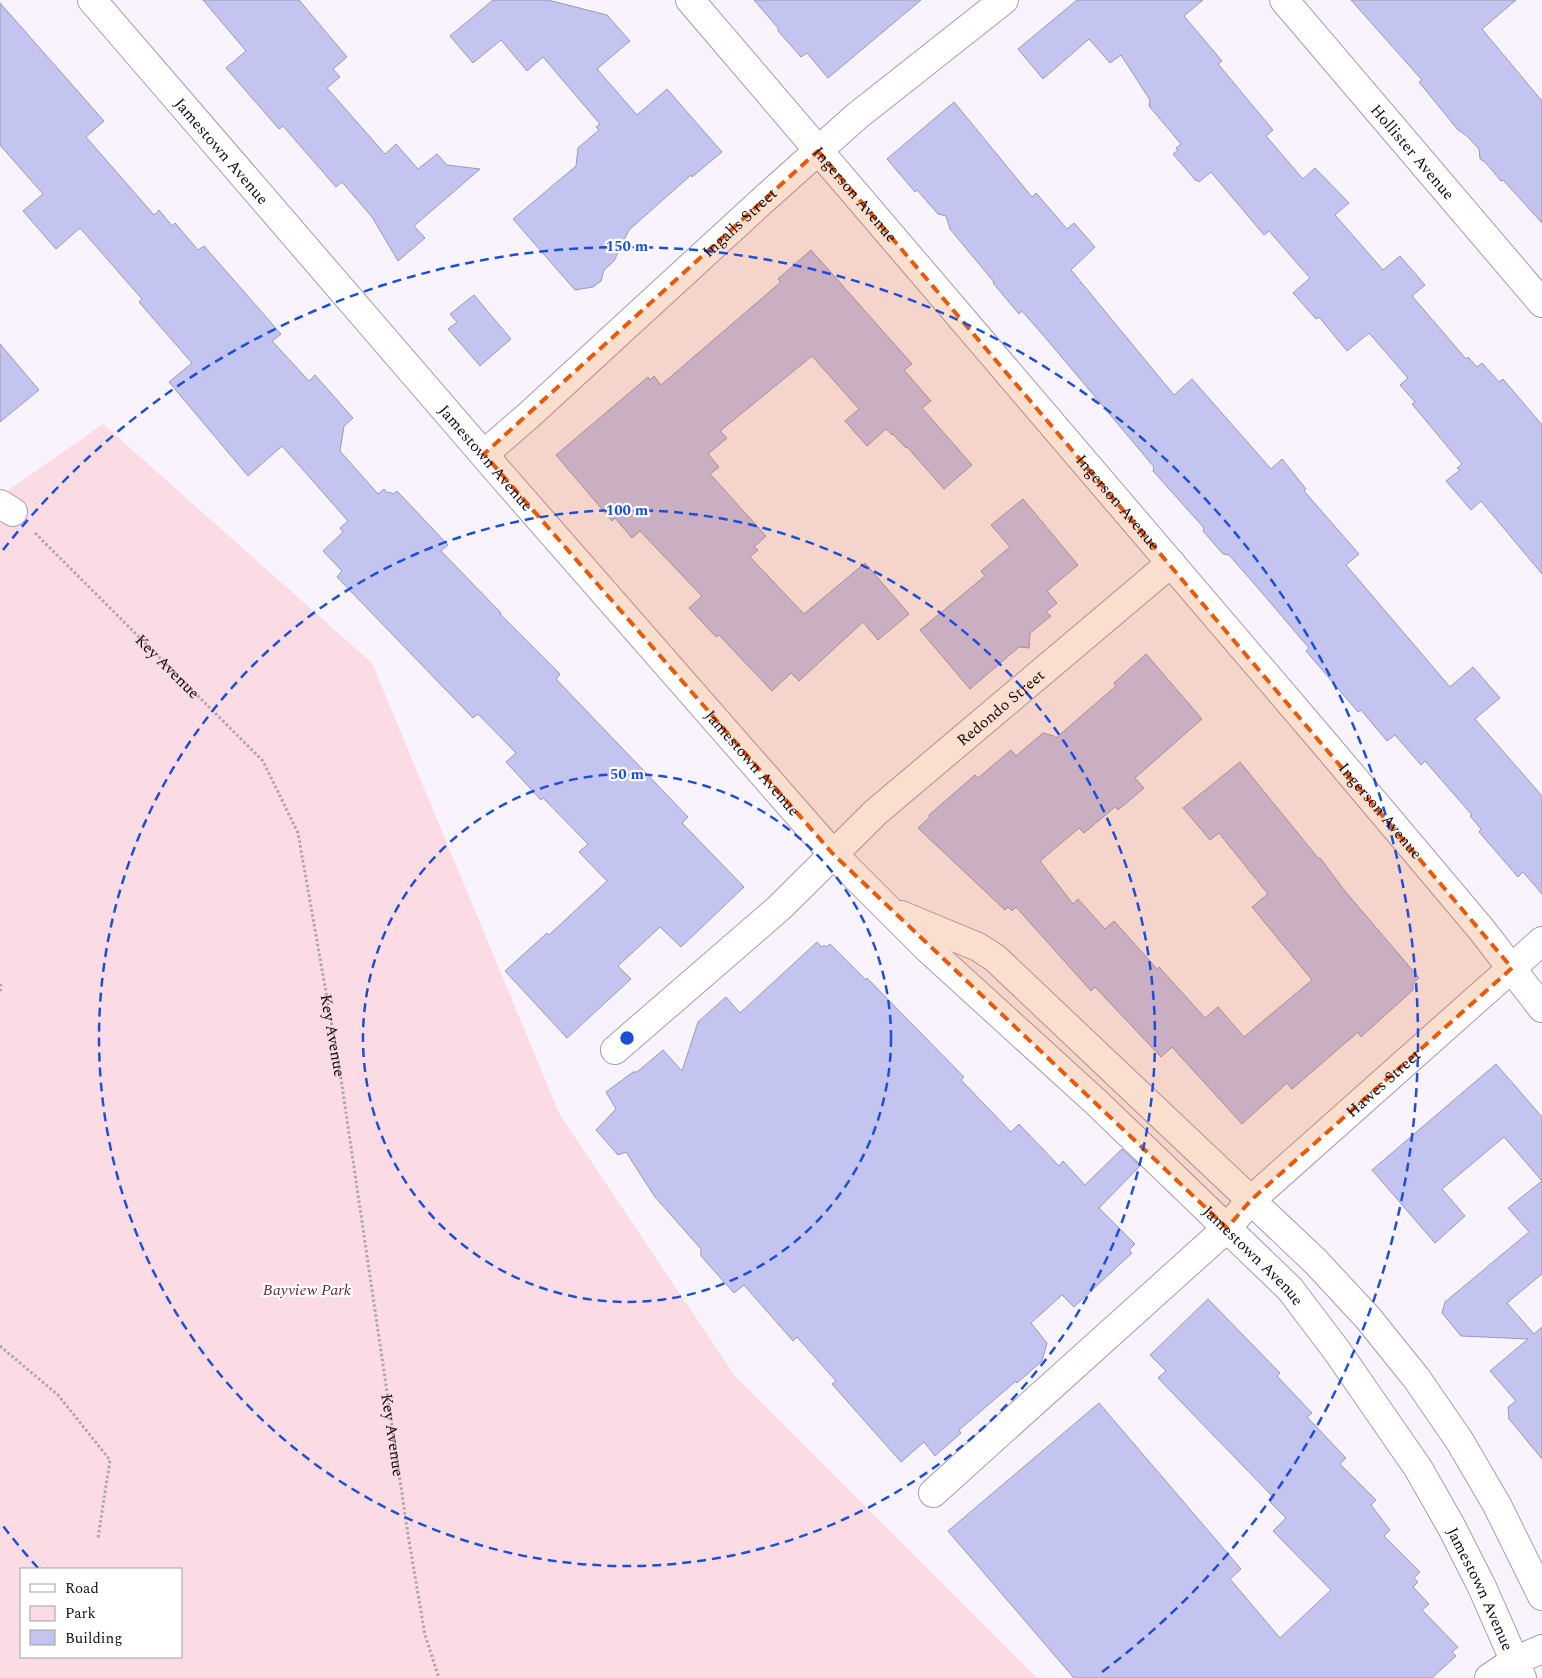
<svg xmlns="http://www.w3.org/2000/svg" width="1542" height="1678" font-family="Spectral,serif">
<style>
.green{fill:#fcdce4;fill-rule:evenodd}
.building{fill:#c4c4f1;stroke:#999ab4}
.lines{fill:none;stroke-linecap:round;stroke-linejoin:round}
.minor-casing{stroke:#a79ab2;stroke-width:30}
.path{stroke:#aca6b0;stroke-width:3;stroke-dasharray:2.5 2.5;stroke-linecap:butt}
.minor{stroke:#fff;stroke-width:28}
.marked{fill:#e8590c;fill-opacity:0.2;stroke:#e8590c;stroke-width:4;stroke-dasharray:10 6;stroke-linejoin:round}
.ring{fill:none;stroke:#1d4ed8;stroke-width:2.5;stroke-dasharray:9 6}
.labels{text-anchor:middle;stroke-width:4.5;stroke-linejoin:round;paint-order:stroke}
.street-label{font-size:16px;fill:#130e17;stroke:#fff}
.park-label{font-size:16px;font-style:italic;fill:#66283d;stroke:#fff}
.centre{fill:#1d4ed8;stroke:#fff;stroke-width:2.5}
.ring-label{font-size:15px;text-anchor:middle;font-weight:bold;fill:#1d4ed8;stroke:#fff;stroke-width:4.5;stroke-linejoin:round;paint-order:stroke}
</style>
<rect width="100%" height="100%" fill="#f9f3fd"/>
<!-- green -->
<path class="green" d="M 103,424 L 372,663 L 560,1115 L 735,1376 L 1037,1678 L 0,1678 L 0,496 ZM 21,1569 L 181,1569 L 181,1657 L 21,1657 Z"/>
<!-- building -->
<path class="building" d="M 203,0 L 299,0 L 347,57 L 333,69 L 340,77 L 327,88 L 385,154 L 396,144 L 418,169 L 437,154 L 447,165 L 480,169 L 414,226 L 425,238 L 398,261 L 372,217 L 342,182 L 336,187 L 283,126 L 279,129 L 226,68 L 246,51 Z
M 493,0 L 548,0 L 607,15 L 630,41 L 597,69 L 637,115 L 667,89 L 722,152 L 692,177 L 691,175 L 629,230 L 614,261 L 604,270 L 601,281 L 593,287 L 575,290 L 513,219 L 576,166 L 578,148 L 599,130 L 596,127 L 600,124 L 543,57 L 527,71 L 501,40 L 473,63 L 450,36 Z
M 754,0 L 921,0 L 828,78 L 807,53 L 801,57 L 778,31 L 778,28 Z
M 1077,0 L 1203,0 L 1184,16 L 1222,61 L 1218,64 L 1273,130 L 1266,136 L 1303,179 L 1315,168 L 1349,203 L 1335,215 L 1383,270 L 1400,256 L 1425,285 L 1412,296 L 1466,359 L 1468,357 L 1477,367 L 1482,363 L 1499,382 L 1503,379 L 1542,425 L 1542,574 L 1481,501 L 1471,510 L 1446,481 L 1460,470 L 1457,468 L 1462,464 L 1412,404 L 1415,402 L 1400,385 L 1408,378 L 1369,333 L 1347,351 L 1319,317 L 1316,319 L 1293,293 L 1310,278 L 1269,231 L 1264,235 L 1211,172 L 1199,182 L 1198,180 L 1196,181 L 1173,154 L 1178,150 L 1176,148 L 1181,144 L 1149,106 L 1150,100 L 1121,55 L 1110,63 L 1089,39 L 1043,79 L 1018,49 Z
M 1351,0 L 1516,0 L 1482,29 L 1542,101 L 1542,223 L 1503,180 L 1501,181 L 1485,162 L 1480,159 L 1479,149 L 1467,136 L 1458,130 L 1419,82 L 1422,80 Z
M 0,3 L 104,121 L 86,137 L 154,215 L 159,210 L 172,226 L 175,223 L 198,250 L 204,246 L 281,334 L 272,341 L 309,381 L 315,375 L 353,418 L 344,426 L 340,451 L 378,494 L 384,489 L 388,493 L 390,492 L 393,494 L 397,491 L 448,545 L 441,551 L 501,613 L 500,614 L 560,674 L 556,679 L 688,817 L 682,823 L 744,887 L 681,947 L 660,927 L 618,966 L 631,979 L 567,1038 L 505,971 L 547,933 L 549,935 L 607,881 L 579,852 L 588,844 L 543,798 L 541,800 L 506,762 L 516,753 L 478,714 L 473,718 L 337,577 L 342,571 L 323,551 L 343,532 L 340,528 L 348,521 L 282,446 L 248,476 L 169,382 L 192,363 L 139,302 L 142,299 L 80,228 L 56,249 L 23,211 L 43,194 L 0,145 Z
M 954,102 L 1032,197 L 1036,193 L 1067,229 L 1074,223 L 1095,247 L 1071,270 L 1174,395 L 1192,379 L 1271,469 L 1282,459 L 1306,489 L 1304,491 L 1359,554 L 1346,565 L 1450,687 L 1473,667 L 1500,698 L 1475,719 L 1542,796 L 1542,894 L 1523,872 L 1518,877 L 1479,832 L 1481,829 L 1470,816 L 1472,815 L 1425,761 L 1421,765 L 1395,735 L 1387,741 L 1361,710 L 1358,712 L 1306,651 L 1309,648 L 1257,587 L 1229,555 L 1223,554 L 1203,531 L 1204,528 L 1153,471 L 1154,467 L 1049,342 L 1022,311 L 1019,314 L 993,283 L 994,282 L 950,229 L 946,216 L 938,214 L 917,190 L 915,192 L 887,159 Z
M 811,250 L 912,364 L 904,370 L 931,401 L 922,408 L 972,465 L 944,489 L 907,447 L 906,448 L 893,434 L 892,435 L 886,429 L 867,446 L 845,421 L 859,409 L 812,356 L 720,431 L 727,438 L 708,454 L 719,467 L 710,474 L 766,536 L 754,547 L 758,550 L 750,557 L 804,614 L 865,563 L 909,614 L 878,640 L 863,622 L 799,681 L 791,673 L 772,691 L 719,635 L 716,637 L 689,608 L 702,596 L 640,531 L 632,538 L 615,518 L 612,521 L 556,455 L 648,377 L 650,380 L 654,376 L 661,385 L 781,282 L 778,279 Z
M 474,295 L 511,339 L 480,366 L 448,329 L 457,322 L 450,314 Z
M 0,344 L 39,390 L 0,422 Z
M 1023,499 L 1078,565 L 1047,591 L 1057,603 L 1046,612 L 1051,616 L 1030,633 L 1029,648 L 1019,647 L 970,689 L 920,630 L 985,576 L 981,571 L 1010,547 L 991,525 Z
M 1146,654 L 1202,719 L 1135,778 L 1144,788 L 1118,810 L 1115,807 L 1084,833 L 1079,828 L 1040,861 L 1073,904 L 1078,899 L 1105,929 L 1114,921 L 1157,969 L 1159,967 L 1205,1018 L 1218,1007 L 1244,1037 L 1312,980 L 1252,907 L 1268,894 L 1219,833 L 1210,840 L 1183,808 L 1240,762 L 1318,858 L 1321,859 L 1344,890 L 1419,978 L 1413,983 L 1413,990 L 1361,1037 L 1358,1032 L 1292,1089 L 1287,1083 L 1242,1124 L 1172,1047 L 1161,1057 L 1095,987 L 1091,991 L 1016,907 L 1012,911 L 1008,907 L 1005,910 L 918,828 L 930,817 L 929,815 L 975,775 L 978,778 L 1011,750 L 1016,756 L 1043,733 L 1054,736 L 1056,738 L 1116,686 L 1114,683 Z
M 817,942 L 822,947 L 824,945 L 826,947 L 830,944 L 866,980 L 867,978 L 964,1077 L 961,1080 L 1011,1132 L 1019,1124 L 1059,1166 L 1063,1161 L 1085,1185 L 1122,1149 L 1140,1166 L 1099,1208 L 1135,1244 L 1129,1250 L 1132,1253 L 1074,1307 L 1062,1295 L 1031,1323 L 1047,1343 L 1042,1361 L 1017,1383 L 1016,1381 L 959,1430 L 961,1433 L 935,1456 L 924,1442 L 901,1462 L 832,1384 L 836,1381 L 797,1337 L 793,1341 L 744,1285 L 734,1293 L 701,1256 L 701,1249 L 655,1197 L 626,1152 L 618,1155 L 596,1130 L 616,1109 L 606,1092 L 633,1072 L 637,1072 L 663,1050 L 682,1071 L 698,1022 L 726,997 L 740,1013 Z
M 1496,1064 L 1542,1117 L 1542,1274 L 1507,1303 L 1534,1334 L 1542,1327 L 1542,1459 L 1509,1419 L 1508,1407 L 1516,1401 L 1490,1371 L 1528,1339 L 1461,1336 L 1442,1313 L 1445,1302 L 1529,1232 L 1508,1208 L 1542,1181 L 1504,1137 L 1442,1189 L 1465,1216 L 1435,1243 L 1372,1170 Z
M 1208,1299 L 1280,1373 L 1277,1376 L 1312,1413 L 1307,1417 L 1346,1458 L 1340,1464 L 1376,1500 L 1371,1505 L 1390,1530 L 1384,1536 L 1420,1572 L 1414,1578 L 1418,1582 L 1413,1587 L 1429,1604 L 1422,1610 L 1458,1647 L 1452,1652 L 1456,1656 L 1432,1678 L 1074,1678 L 948,1531 L 1099,1403 L 1241,1569 L 1230,1579 L 1280,1638 L 1331,1590 L 1273,1531 L 1286,1518 L 1270,1502 L 1274,1498 L 1158,1378 L 1166,1371 L 1150,1355 Z"/>
<g class="lines">
<defs>
<g id="minor">
<path id="s2" d="M 92,0 L 503,477 L 833,854 L 928,949 L 1096,1102 L 1290,1289 L 1337,1351 L 1418,1468 L 1451,1526 L 1482,1587 L 1522,1678"/>
<path id="s3" d="M 690,0 L 1326,745 L 1481,929 L 1542,1008"/>
<path id="s4" d="M 1284,0 L 1542,303"/>
<path id="s5" d="M 484,454 L 528,416 L 762,201 L 857,116 L 1004,0"/>
<path d="M 0,504 L 13,512"/>
<path d="M 901,915 L 978,947 L 995,958 L 1316,1262 L 1368,1318 L 1417,1379 L 1459,1440 L 1497,1505 L 1542,1596"/>
<path id="s6" d="M 615,1050 L 779,908 L 876,812 L 1171,563"/>
<path id="s7" d="M 933,1493 L 1227,1228 L 1251,1200 L 1542,941"/>
<path d="M 1489,1678 L 1514,1661 L 1542,1649"/>
</g>
</defs>
<!-- minor casing -->
<use href="#minor" class="minor-casing"/>
<!-- path -->
<g class="path">
<path id="s1" d="M 35,533 L 263,761 L 298,833 L 340,1072 L 408,1535 L 425,1635 L 439,1678"/>
<path d="M 0,984 L 1,986 L 0,993"/>
<path d="M 0,1346 L 58,1395 L 110,1460 L 98,1538"/>
</g>
<!-- minor -->
<use href="#minor" class="minor"/>
</g>
<!-- marked area -->
<path class="marked" d="M 818,151 L 1512,968 L 1251,1200 L 1227,1228 L 833,854 L 484,454 Z"/>
<!-- distance rings -->
<g class="ring">
<circle cx="627" cy="1038" r="264"/>
<circle cx="627" cy="1038" r="528"/>
<path d="M38 1568A792 792 0 0 1 3 1526M3 550A792 792 0 1 1 1098 1675"/>
</g>
<g class="labels">
<!-- street labels -->
<g class="street-label">
<text dy="6" stroke="none"><textPath href="#s2" startOffset="199">Jamestown Avenue</textPath></text>
<text dy="6" stroke="none"><textPath href="#s4" startOffset="199">Hollister Avenue</textPath></text>
<text dy="6" stroke="none"><textPath href="#s3" startOffset="255">Ingerson Avenue</textPath></text>
<text dy="6" stroke="none"><textPath href="#s5" startOffset="345">Ingalls Street</textPath></text>
<text dy="6" stroke="none"><textPath href="#s2" startOffset="604">Jamestown Avenue</textPath></text>
<text dy="6" stroke="none"><textPath href="#s3" startOffset="660">Ingerson Avenue</textPath></text>
<text dy="6" stroke="none"><textPath href="#s1" startOffset="188">Key Avenue</textPath></text>
<text dy="6" stroke="none"><textPath href="#s6" startOffset="516">Redondo Street</textPath></text>
<text dy="6" stroke="none"><textPath href="#s2" startOffset="1009">Jamestown Avenue</textPath></text>
<text dy="6" stroke="none"><textPath href="#s3" startOffset="1065">Ingerson Avenue</textPath></text>
<text dy="6" stroke="none"><textPath href="#s1" startOffset="608">Key Avenue</textPath></text>
<text dy="6" stroke="none"><textPath href="#s7" startOffset="609">Hawes Street</textPath></text>
<text dy="6" stroke="none"><textPath href="#s2" startOffset="1712">Jamestown Avenue</textPath></text>
<text dy="6" stroke="none"><textPath href="#s1" startOffset="1012">Key Avenue</textPath></text>
<text dy="6" stroke="none"><textPath href="#s2" startOffset="2118">Jamestown Avenue</textPath></text>
</g>
<!-- park labels -->
<g class="park-label">
<text x="307" y="1295">Bayview Park</text>
</g>
</g>
<circle cx="627" cy="1038" r="8" class="centre"/>
<g class="ring-label">
<text x="627" y="251">150 m</text>
<text x="627" y="515">100 m</text>
<text x="627" y="779">50 m</text>
</g>
<!-- legend -->
<rect x="20" y="1568" width="162" height="90" fill="#ffffff" stroke="#a19fa2"/>
<rect x="30" y="1584" width="25" height="8" fill="#ffffff" stroke="#a19fa2"/>
<text x="65" y="1593" font-size="15" fill="#130e17">Road</text>
<rect x="30" y="1606" width="25" height="15" fill="#fcdce4" stroke="#a19fa2"/>
<text x="65" y="1618" font-size="15" fill="#130e17">Park</text>
<rect x="30" y="1630" width="25" height="15" fill="#c4c4f1" stroke="#a19fa2"/>
<text x="65" y="1643" font-size="15" fill="#130e17">Building</text>
</svg>
